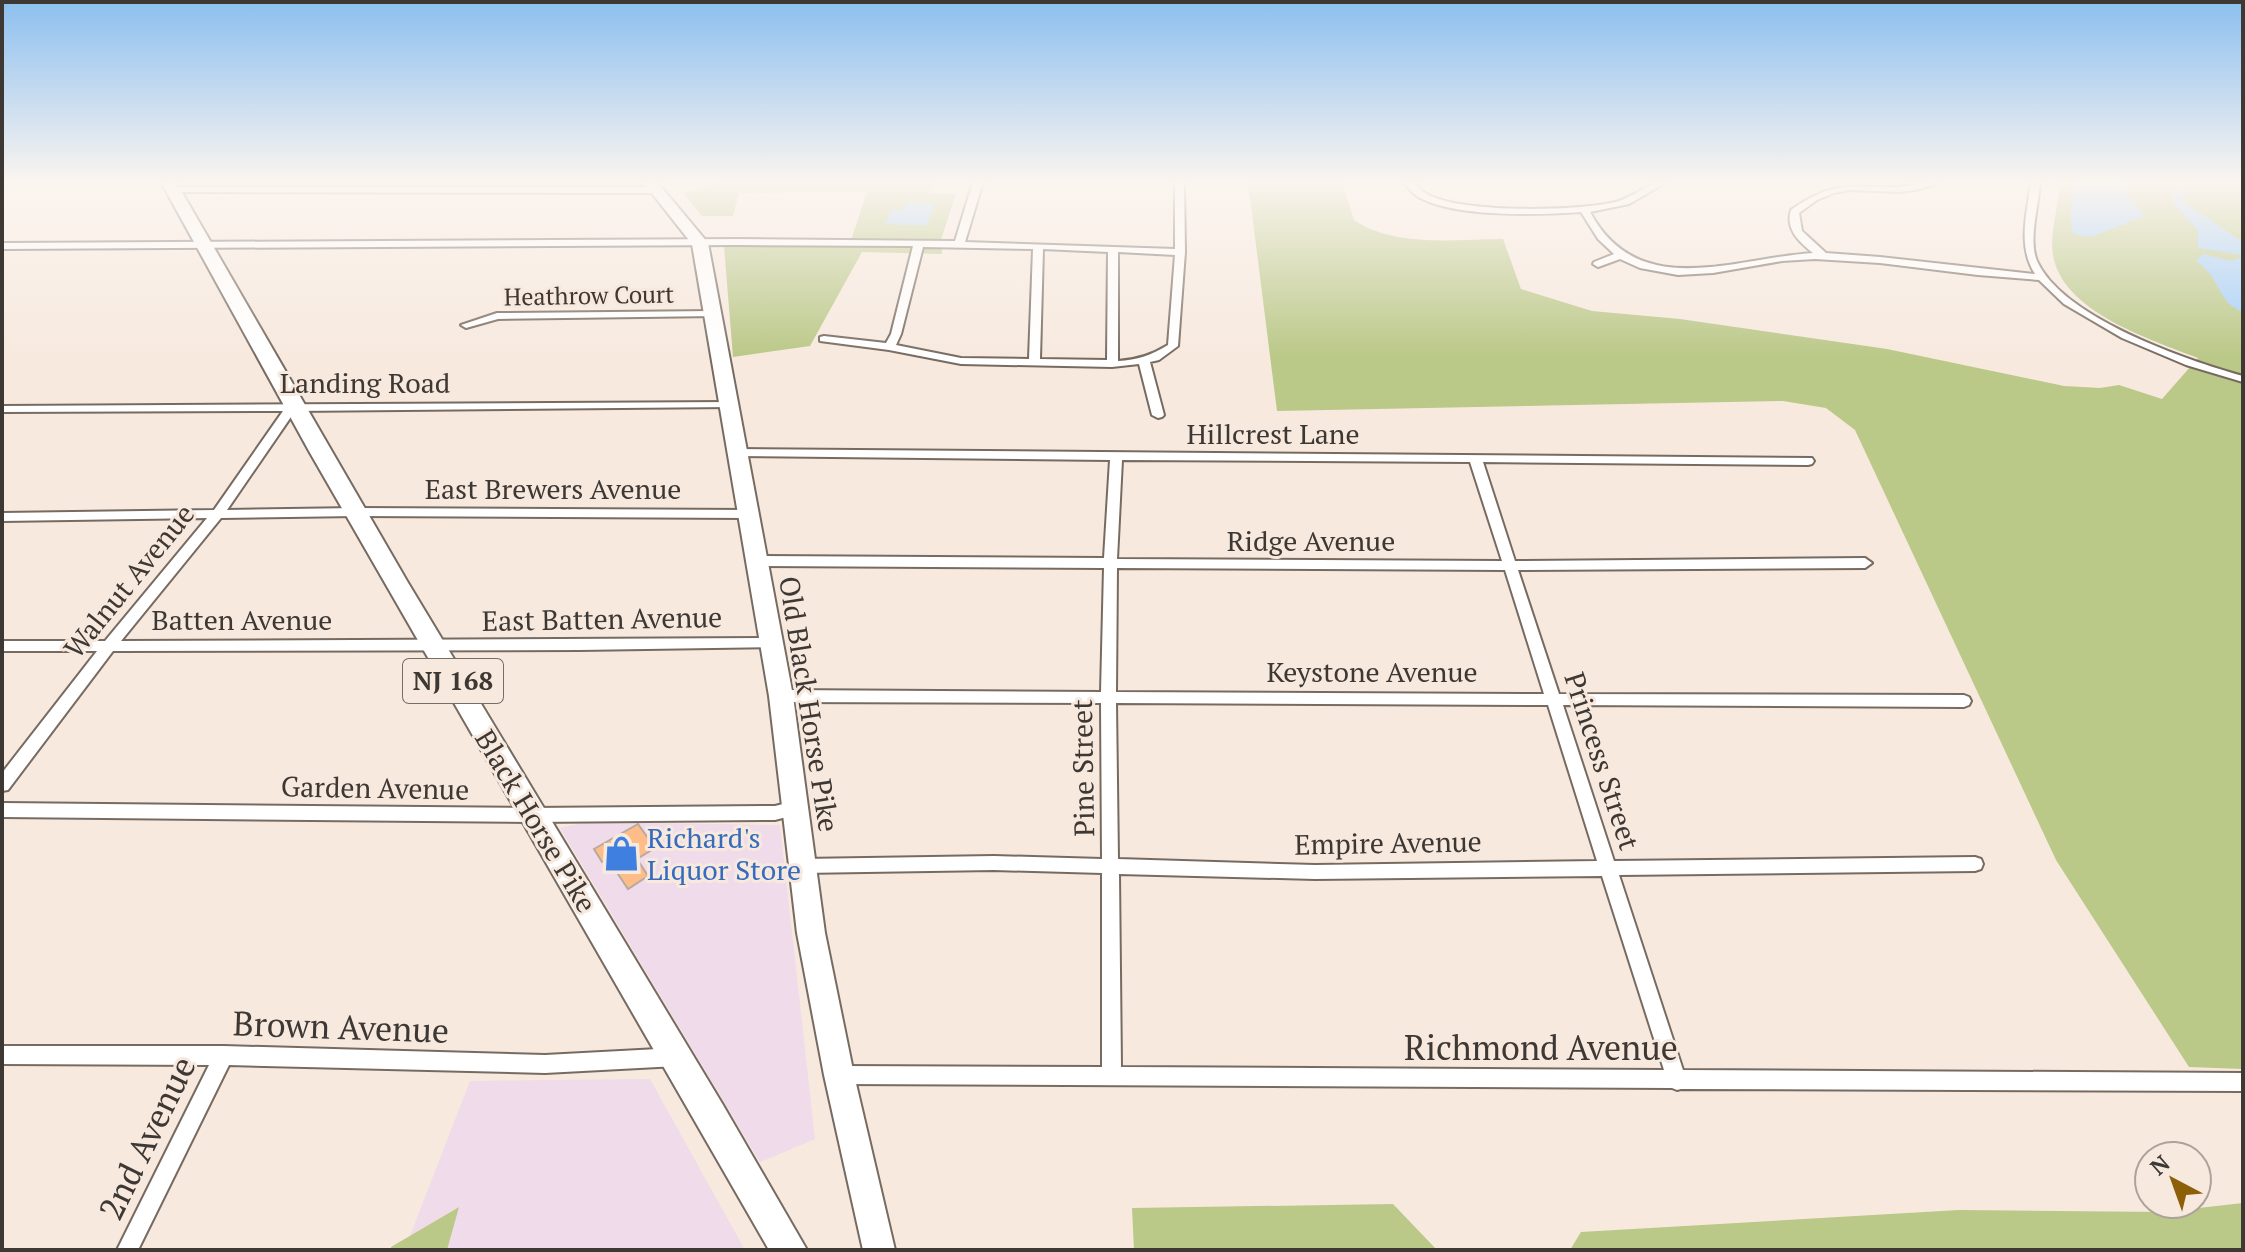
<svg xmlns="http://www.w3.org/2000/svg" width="2245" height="1252" font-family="'PT Serif',serif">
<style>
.commercial{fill:#efdbea}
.green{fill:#bac888}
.water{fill:#a3cffa}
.building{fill:#febc88;stroke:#b8aa9f;stroke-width:2}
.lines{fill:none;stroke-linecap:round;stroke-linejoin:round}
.street-casing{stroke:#776b61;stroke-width:4}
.secondary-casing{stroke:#776b61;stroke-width:4}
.primary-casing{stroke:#776b61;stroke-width:4}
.street{fill:#fff;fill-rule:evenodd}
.secondary{fill:#fff;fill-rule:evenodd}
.primary{fill:#fff;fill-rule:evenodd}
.labels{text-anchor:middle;stroke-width:6;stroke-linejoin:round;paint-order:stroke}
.far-street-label{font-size:24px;fill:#3e3834;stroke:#f7e9de}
.shield{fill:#f7e9de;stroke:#766d67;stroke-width:2}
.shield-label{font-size:26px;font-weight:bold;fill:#3e3834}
.street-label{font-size:28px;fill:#3e3834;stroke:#f7e9de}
.shop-label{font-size:28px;fill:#366cbe;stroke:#f7e9de;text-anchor:start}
.near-street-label{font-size:34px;fill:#3e3834;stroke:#f7e9de}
</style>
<rect width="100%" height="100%" fill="#f7e9de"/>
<!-- commercial -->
<path class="commercial" d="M 588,822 L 780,825 L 815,1139 L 760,1162 L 560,828 Z
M 650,1079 L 745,1250 L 447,1250 L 458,1207 L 410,1236 L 470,1081 Z"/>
<!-- green -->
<path class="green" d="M 723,182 L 933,182 L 930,193 L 956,194 L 941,240 L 942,254 L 862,252 L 810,346 L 733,357 L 724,246 L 850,243 L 867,192 L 739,193 L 733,216 L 702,216 L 683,193 Z
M 1248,182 L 1342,182 L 1354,220 C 1395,248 1455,239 1503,239 L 1521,289 L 1592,311 L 1680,319 L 1887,349 L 2064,386 L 2100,388 L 2119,385 L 2162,399 L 2198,358 C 2152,340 2062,312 2053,255 C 2049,231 2060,206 2059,182 L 2243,182 L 2243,1069 L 2189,1067 L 2056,860 L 1855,430 L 1826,408 L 1783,401 L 1277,411 Z
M 2243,1203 L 2243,1250 L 1570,1250 L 1581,1232 L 1959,1210 L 2163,1212 Z
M 1393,1204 L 1437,1250 L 1134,1250 L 1132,1208 Z
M 459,1207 L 447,1250 L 391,1250 L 391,1247 Z"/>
<!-- water -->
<path class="water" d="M 2076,182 L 2124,182 L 2124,190 L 2144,216 L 2091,237 L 2073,234 L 2070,212 Z
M 2176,187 L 2184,189 L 2186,196 L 2182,200 L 2186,204 L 2243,242 L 2243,255 L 2198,248 L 2198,230 L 2174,204 L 2171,188 Z
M 908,202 L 935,203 L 927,225 L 886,224 L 891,210 L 904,210 Z
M 2203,254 L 2230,261 L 2243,257 L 2243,312 C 2216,302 2222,278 2196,261 Z"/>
<!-- building -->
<path class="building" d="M 638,824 L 655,848 L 637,859 L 648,876 L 628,889 L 608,859 L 602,862 L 594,849 Z"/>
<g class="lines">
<defs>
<path id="street" d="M 973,182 L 983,182 L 965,242 L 1175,249 L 1175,182 L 1184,182 L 1185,252 L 1178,346 L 1159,360 L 1150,362 L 1164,415 L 1162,417 L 1158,418 L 1152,415 L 1139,364 L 1112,367 L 961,364 L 889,350 L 820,341 L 820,337 L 824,336 L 886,343 L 891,334 L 913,246 L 738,245 L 2,249 L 2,243 L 738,239 L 955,241 ZM 923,247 L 1033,249 L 1029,359 L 961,358 L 896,345 L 901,334 ZM 1043,249 L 1108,252 L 1107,360 L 1040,359 ZM 1118,252 L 1175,255 L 1168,345 C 1152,355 1137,360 1118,361 Z
M 1404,182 L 1414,182 C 1416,185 1419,188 1422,191 C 1452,214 1573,211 1611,203 C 1631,200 1647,182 1667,182 L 1629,204 L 1590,212 C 1638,302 1734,258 1813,253 C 1799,242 1785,229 1791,210 C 1835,179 1850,188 1900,187 C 1913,186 1924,182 1937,182 L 1936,184 L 1916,190 L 1899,192 L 1850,190 L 1834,193 L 1817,200 L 1799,213 L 1802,231 L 1826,253 L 1880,257 L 2035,274 C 2017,246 2027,213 2031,182 L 2040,182 C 2039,204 2028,240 2037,261 C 2063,318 2186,360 2243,376 L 2243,382 L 2186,365 L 2122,338 L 2064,304 L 2039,280 L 1978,275 L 1880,263 L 1815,259 L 1782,261 L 1713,273 L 1678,275 L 1640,268 L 1620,259 L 1598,267 L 1593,264 L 1594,262 L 1614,254 L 1598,239 L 1581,212 C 1541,215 1452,218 1417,196 C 1412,193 1408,187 1404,182 Z
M 173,187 L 657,187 L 662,190 L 657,193 L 170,192 L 168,190 Z
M 714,311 L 718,312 L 718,316 L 498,319 L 466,328 L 461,325 L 497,313 Z
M 729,402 L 735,405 L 733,407 L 295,411 L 227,510 L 357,508 L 748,510 L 754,514 L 748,518 L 357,516 L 221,518 L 121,641 L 771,638 L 778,643 L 776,647 L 579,650 L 113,651 L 8,790 L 2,791 L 2,773 L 97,651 L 2,651 L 2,641 L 105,641 L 207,518 L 2,521 L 2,513 L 214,510 L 283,411 L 2,412 L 2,406 Z
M 737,449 L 1812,458 L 1814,461 L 1812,464 L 1808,465 L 1483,462 L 1515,561 L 1865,558 L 1872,563 L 1865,568 L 1518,570 L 1559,694 L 1964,695 L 1969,697 L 1971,701 L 1969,705 L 1964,707 L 1563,705 L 1614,861 L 1975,857 L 1981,859 L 1983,864 L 1981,869 L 1975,871 L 1619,875 L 1683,1070 L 2243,1073 L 2243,1091 L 1681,1089 L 1677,1090 L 1672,1088 L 839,1084 L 832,1082 L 830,1075 L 832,1068 L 839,1066 L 1102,1067 L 1102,873 L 994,870 L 802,873 L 796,871 L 794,866 L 796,861 L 802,859 L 994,856 L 1102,859 L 1101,703 L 781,702 L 776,700 L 774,696 L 776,692 L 781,690 L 1101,692 L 1104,568 L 757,566 L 750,561 L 757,556 L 1104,558 L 1110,460 L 733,456 L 731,453 ZM 1122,460 L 1470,462 L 1502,561 L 1117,559 ZM 1117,568 L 1505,570 L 1544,694 L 1116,692 ZM 1116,703 L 1548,705 L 1597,861 L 1315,865 L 1118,859 ZM 1119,874 L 1315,879 L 1602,876 L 1664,1070 L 1121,1067 Z
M 795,801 L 801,803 L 803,808 L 801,813 L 775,820 L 531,822 L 2,817 L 2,803 L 531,808 L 775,806 Z
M 2,1046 L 224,1046 L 545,1055 L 677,1048 L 684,1051 L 686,1057 L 684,1063 L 677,1066 L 545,1073 L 229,1065 L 138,1250 L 117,1250 L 209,1065 L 2,1064 Z"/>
<path id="secondary" d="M 643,182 L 657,182 L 708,243 L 793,696 L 825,933 L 854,1075 L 895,1250 L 863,1250 L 824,1075 L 797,933 L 769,696 L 692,244 Z"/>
<path id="primary" d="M 161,182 L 176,182 L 407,581 L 723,1105 L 807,1250 L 769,1250 L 309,451 Z"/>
</defs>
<!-- street casing -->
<use href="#street" class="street-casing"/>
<!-- secondary casing -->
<use href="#secondary" class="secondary-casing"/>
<!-- primary casing -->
<use href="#primary" class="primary-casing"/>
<!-- street -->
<use href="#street" class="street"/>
<!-- secondary -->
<use href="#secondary" class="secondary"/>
<!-- primary -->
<use href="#primary" class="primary"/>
</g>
<!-- sky -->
<linearGradient id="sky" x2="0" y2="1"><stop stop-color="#8cbfef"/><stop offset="0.51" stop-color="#fbf5f0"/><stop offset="1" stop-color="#fbf5f0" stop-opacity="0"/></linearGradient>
<rect width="2245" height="357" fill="url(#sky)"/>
<!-- icons -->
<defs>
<symbol id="shop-bare" viewBox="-9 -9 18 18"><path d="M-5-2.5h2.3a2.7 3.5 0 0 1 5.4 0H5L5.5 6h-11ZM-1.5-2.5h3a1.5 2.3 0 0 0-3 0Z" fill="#3f7fe0" stroke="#f7e9de" stroke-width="2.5" paint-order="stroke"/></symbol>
</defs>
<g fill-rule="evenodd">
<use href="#shop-bare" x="596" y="828" width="51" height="51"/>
</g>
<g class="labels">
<!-- far-street labels -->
<g class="far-street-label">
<text transform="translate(589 296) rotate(-1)" y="8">Heathrow Court</text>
</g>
<!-- shield labels -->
<rect class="shield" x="403" y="659" width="100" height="44" rx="6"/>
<g class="shield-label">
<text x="453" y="690">NJ 168</text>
</g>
<!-- street labels -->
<g class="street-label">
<text x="365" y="393">Landing Road</text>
<text x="1273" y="444">Hillcrest Lane</text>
<text x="553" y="499">East Brewers Avenue</text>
<text x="1311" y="551">Ridge Avenue</text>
<text transform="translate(129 581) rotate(-51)" y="10">Walnut Avenue</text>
<text transform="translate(602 619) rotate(-1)" y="10">East Batten Avenue</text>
<text x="242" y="630">Batten Avenue</text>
<text x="1372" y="682">Keystone Avenue</text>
<text transform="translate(809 704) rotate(81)" y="10">Old Black Horse Pike</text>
<text transform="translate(1602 761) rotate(72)" y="10">Princess Street</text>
<text transform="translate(1083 768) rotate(-91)" y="10">Pine Street</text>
<text transform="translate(375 788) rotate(1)" y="10">Garden Avenue</text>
<text transform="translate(536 821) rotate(59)" y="10">Black Horse Pike</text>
<text transform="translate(1388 843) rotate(-1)" y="10">Empire Avenue</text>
</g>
<!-- shop labels -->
<g class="shop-label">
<text x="647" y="848">Richard's<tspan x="647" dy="32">Liquor Store</tspan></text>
</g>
<!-- near-street labels -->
<g class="near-street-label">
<text transform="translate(341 1027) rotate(2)" y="12">Brown Avenue</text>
<text x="1541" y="1060">Richmond Avenue</text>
<text transform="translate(147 1138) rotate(-64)" y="12">2nd Avenue</text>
</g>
</g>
<!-- border -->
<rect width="2245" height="1252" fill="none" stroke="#3e3834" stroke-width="8"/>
<!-- north arrow -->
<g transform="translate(2173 1180) rotate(319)"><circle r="38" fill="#f7e9de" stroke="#ada29a" stroke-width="2"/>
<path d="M0-6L14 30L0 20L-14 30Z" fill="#8e5f09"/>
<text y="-12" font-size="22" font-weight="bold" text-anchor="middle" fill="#3e3834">N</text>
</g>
</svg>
